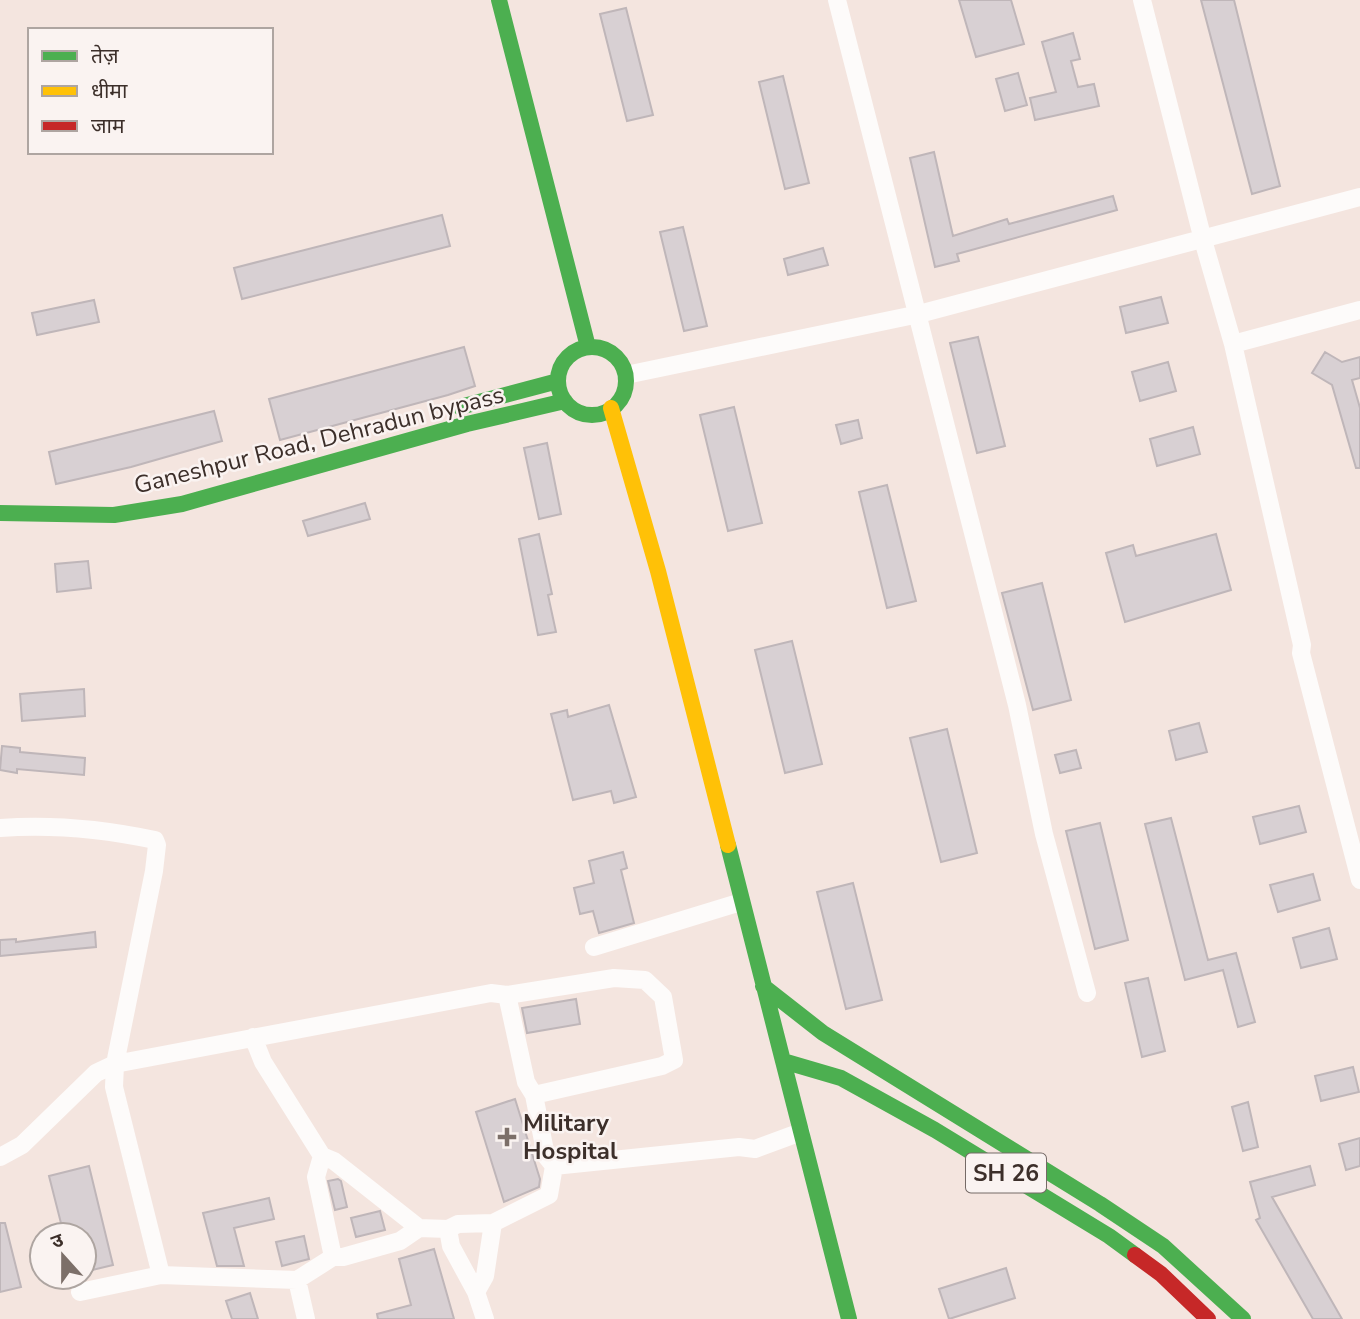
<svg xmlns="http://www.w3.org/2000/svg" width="1360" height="1319" font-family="'Nunito Sans','Noto Sans Devanagari',sans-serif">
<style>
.building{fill:#d8d0d3;stroke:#bfb6b9;stroke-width:2}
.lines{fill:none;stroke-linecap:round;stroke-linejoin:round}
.street{stroke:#fdfbfa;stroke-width:18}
.fast{stroke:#4caf50;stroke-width:16}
.slow{stroke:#ffc107;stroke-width:16}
.jam{stroke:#c62828;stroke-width:16}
.poi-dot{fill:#7c6f69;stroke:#faf3f1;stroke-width:2.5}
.labels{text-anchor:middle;stroke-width:5;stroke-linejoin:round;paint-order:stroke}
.shield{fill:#faf3f1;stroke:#756a66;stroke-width:2}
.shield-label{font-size:23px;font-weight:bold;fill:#3c2f2a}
.street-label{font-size:24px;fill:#3c2f2a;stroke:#faf3f1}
.poi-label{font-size:24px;font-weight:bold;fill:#3c2f2a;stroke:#faf3f1;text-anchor:start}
</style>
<rect width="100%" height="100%" fill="#f4e5df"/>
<!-- building -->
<path class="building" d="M 959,0 L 1011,0 L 1024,44 L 976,57 Z
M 1201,0 L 1234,0 L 1280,186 L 1252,194 Z
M 626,8 L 653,115 L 627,121 L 600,14 Z
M 1073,33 L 1080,59 L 1071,61 L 1078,87 L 1094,84 L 1099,106 L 1035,120 L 1030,98 L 1056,92 L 1042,42 Z
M 1018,73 L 1027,105 L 1005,111 L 996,79 Z
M 783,76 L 809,183 L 785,189 L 759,82 Z
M 934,152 L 953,236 L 1007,219 L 1009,224 L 1113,196 L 1117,210 L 957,254 L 959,261 L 935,267 L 910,158 Z
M 442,215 L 450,246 L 242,299 L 234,268 Z
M 683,227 L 707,326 L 684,331 L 660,232 Z
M 823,248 L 828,265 L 788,275 L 784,259 Z
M 1161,297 L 1168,323 L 1126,333 L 1120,307 Z
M 94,300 L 99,322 L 37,335 L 32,313 Z
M 978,337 L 1005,446 L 977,453 L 950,343 Z
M 464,347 L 475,386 L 448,395 L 280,440 L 269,399 Z
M 1325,352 L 1342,362 L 1360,357 L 1360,378 L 1352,380 L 1360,408 L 1360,468 L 1356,468 L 1332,385 L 1312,373 Z
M 1168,362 L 1176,391 L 1140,401 L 1132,372 Z
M 734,407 L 762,523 L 728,531 L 700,415 Z
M 214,411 L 222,441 L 131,467 L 56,484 L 49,452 Z
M 858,420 L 862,438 L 841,444 L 836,425 Z
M 1193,427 L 1200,454 L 1157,466 L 1150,439 Z
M 547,443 L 561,514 L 539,519 L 524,448 Z
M 887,485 L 916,601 L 887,608 L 859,492 Z
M 365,503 L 370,519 L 308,536 L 303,521 Z
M 539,534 L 552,594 L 548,595 L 556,632 L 538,635 L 519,539 Z
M 1216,534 L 1231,590 L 1125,622 L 1106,553 L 1133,545 L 1136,556 Z
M 88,561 L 91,588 L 57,592 L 55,564 Z
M 1042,583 L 1071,700 L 1033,710 L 1002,593 Z
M 792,641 L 822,764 L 785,773 L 755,650 Z
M 84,689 L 85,716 L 22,721 L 20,694 Z
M 609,705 L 636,797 L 614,803 L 611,791 L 573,800 L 551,714 L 567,710 L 568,717 Z
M 1199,723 L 1207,752 L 1176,760 L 1169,731 Z
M 947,729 L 977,853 L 941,862 L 910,738 Z
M 2,746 L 20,748 L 20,752 L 85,758 L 84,775 L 17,769 L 17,773 L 0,770 Z
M 1076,750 L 1081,768 L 1060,773 L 1055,755 Z
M 1299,806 L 1306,832 L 1260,844 L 1253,817 Z
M 1171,818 L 1208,960 L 1236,953 L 1255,1022 L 1238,1027 L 1223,970 L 1185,980 L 1145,824 Z
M 1100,823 L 1128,940 L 1095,949 L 1066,831 Z
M 623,852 L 627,868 L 621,870 L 634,923 L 599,933 L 593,911 L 580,914 L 574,888 L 594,883 L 589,861 Z
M 1313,874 L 1320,900 L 1278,912 L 1270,885 Z
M 853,883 L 882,1000 L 846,1009 L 817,892 Z
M 1329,928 L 1337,959 L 1301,968 L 1293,938 Z
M 95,932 L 96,947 L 0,956 L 0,940 L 16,939 L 16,942 Z
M 1148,978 L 1165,1051 L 1142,1057 L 1125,983 Z
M 576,999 L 580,1024 L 527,1033 L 522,1008 Z
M 1353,1067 L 1359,1092 L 1321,1101 L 1315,1076 Z
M 515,1099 L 540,1179 L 539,1187 L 504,1202 L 476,1112 Z
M 1248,1102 L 1258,1147 L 1243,1151 L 1232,1107 Z
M 1360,1138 L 1360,1166 L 1346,1170 L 1339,1144 Z
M 89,1166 L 113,1265 L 84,1272 L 84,1235 L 64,1235 L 49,1176 Z
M 1310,1166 L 1315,1185 L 1272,1197 L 1342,1319 L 1313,1319 L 1256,1220 L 1260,1218 L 1250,1182 Z
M 338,1179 L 341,1181 L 347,1207 L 335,1210 L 328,1181 Z
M 269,1198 L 274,1219 L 234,1228 L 244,1266 L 217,1266 L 203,1213 Z
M 380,1211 L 385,1230 L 356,1237 L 351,1218 Z
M 0,1223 L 5,1223 L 21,1287 L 0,1292 Z
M 304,1236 L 309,1259 L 282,1266 L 276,1242 Z
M 434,1249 L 454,1319 L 378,1319 L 377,1314 L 411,1305 L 399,1259 Z
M 1006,1268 L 1015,1298 L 949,1319 L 939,1289 Z
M 250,1293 L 258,1319 L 232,1319 L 226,1301 Z"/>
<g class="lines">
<!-- street -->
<path class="street" d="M 837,0 L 1017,705 L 1044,834 L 1087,993
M 1142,0 L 1203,240 L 1233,344 L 1302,645 L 1301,653 L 1360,880
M 1233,344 L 1360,310
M 626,375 L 919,314 L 1360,197
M 0,828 C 53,824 103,829 155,840 L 157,845 L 154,871 L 115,1064 L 114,1087 L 161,1275
M 594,947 L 741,902
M 507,995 L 526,1082 L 534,1095 L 546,1156 L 554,1166
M 253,1037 L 263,1062 L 322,1156 L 334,1161 L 419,1228 L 448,1229 L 458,1224 L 493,1223 L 549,1195 L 554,1166
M 322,1156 L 316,1177 L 333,1257
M 0,1157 L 22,1145 L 96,1073 L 115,1064 L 491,993 L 507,995 L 614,978 L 645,980 L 663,997 L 674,1060 L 662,1066 L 534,1095
M 554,1166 L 739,1147 L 755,1149 L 801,1132
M 448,1229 L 451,1246 L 476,1292 L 485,1319
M 297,1280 L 306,1319
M 80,1292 L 161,1275 L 297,1280 L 333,1257 L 343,1257 L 400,1241 L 419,1228
M 476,1292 L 485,1276 L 493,1223"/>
<!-- fast -->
<path class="fast" d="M 499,0 L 588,347
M558 381a34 34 0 1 1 68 0a34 34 0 1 1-68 0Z
M 460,407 L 558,381
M 0,513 L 114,515 L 182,504 L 467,424 L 565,401
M 728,845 L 783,1061 L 841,1078 L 935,1130 L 1109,1236 L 1135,1255
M 763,986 L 823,1033 L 1100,1204 L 1163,1246 L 1243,1319
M 783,1061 L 849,1319"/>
<!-- slow -->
<path class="slow" d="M 611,408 L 658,571 L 728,845"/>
<!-- jam -->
<path class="jam" d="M 1135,1255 L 1161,1274 L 1208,1319"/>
</g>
<!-- markers -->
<path class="poi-dot" d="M503.5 1126.5h7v7h7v7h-7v7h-7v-7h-7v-7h7z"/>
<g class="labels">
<!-- shield labels -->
<rect class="shield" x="966" y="1153.5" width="80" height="39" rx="5"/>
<g class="shield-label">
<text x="1006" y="1181">SH 26</text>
</g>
<!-- street labels -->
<g class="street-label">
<text transform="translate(319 440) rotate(-14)" y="8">Ganeshpur Road, Dehradun bypass</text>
</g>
<!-- poi labels -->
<g class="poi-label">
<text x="523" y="1131">Military<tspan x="523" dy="28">Hospital</tspan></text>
</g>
</g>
<!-- legend -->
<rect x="28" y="28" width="245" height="126" fill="#faf3f1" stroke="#aea5a1" stroke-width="2"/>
<rect x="42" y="51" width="35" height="10" fill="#4caf50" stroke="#aea5a1" stroke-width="2"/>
<text x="91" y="63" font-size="21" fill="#3c2f2a">तेज़</text>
<rect x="42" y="86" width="35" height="10" fill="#ffc107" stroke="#aea5a1" stroke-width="2"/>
<text x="91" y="98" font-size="21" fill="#3c2f2a">धीमा</text>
<rect x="42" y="121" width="35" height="10" fill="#c62828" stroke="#aea5a1" stroke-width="2"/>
<text x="91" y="133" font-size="21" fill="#3c2f2a">जाम</text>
<!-- north arrow -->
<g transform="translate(63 1256) rotate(339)"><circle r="33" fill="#faf3f1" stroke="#aea5a1" stroke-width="2"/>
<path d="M0-5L12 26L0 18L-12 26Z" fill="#7c6f69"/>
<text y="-10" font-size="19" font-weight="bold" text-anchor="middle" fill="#3c2f2a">उ</text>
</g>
</svg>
